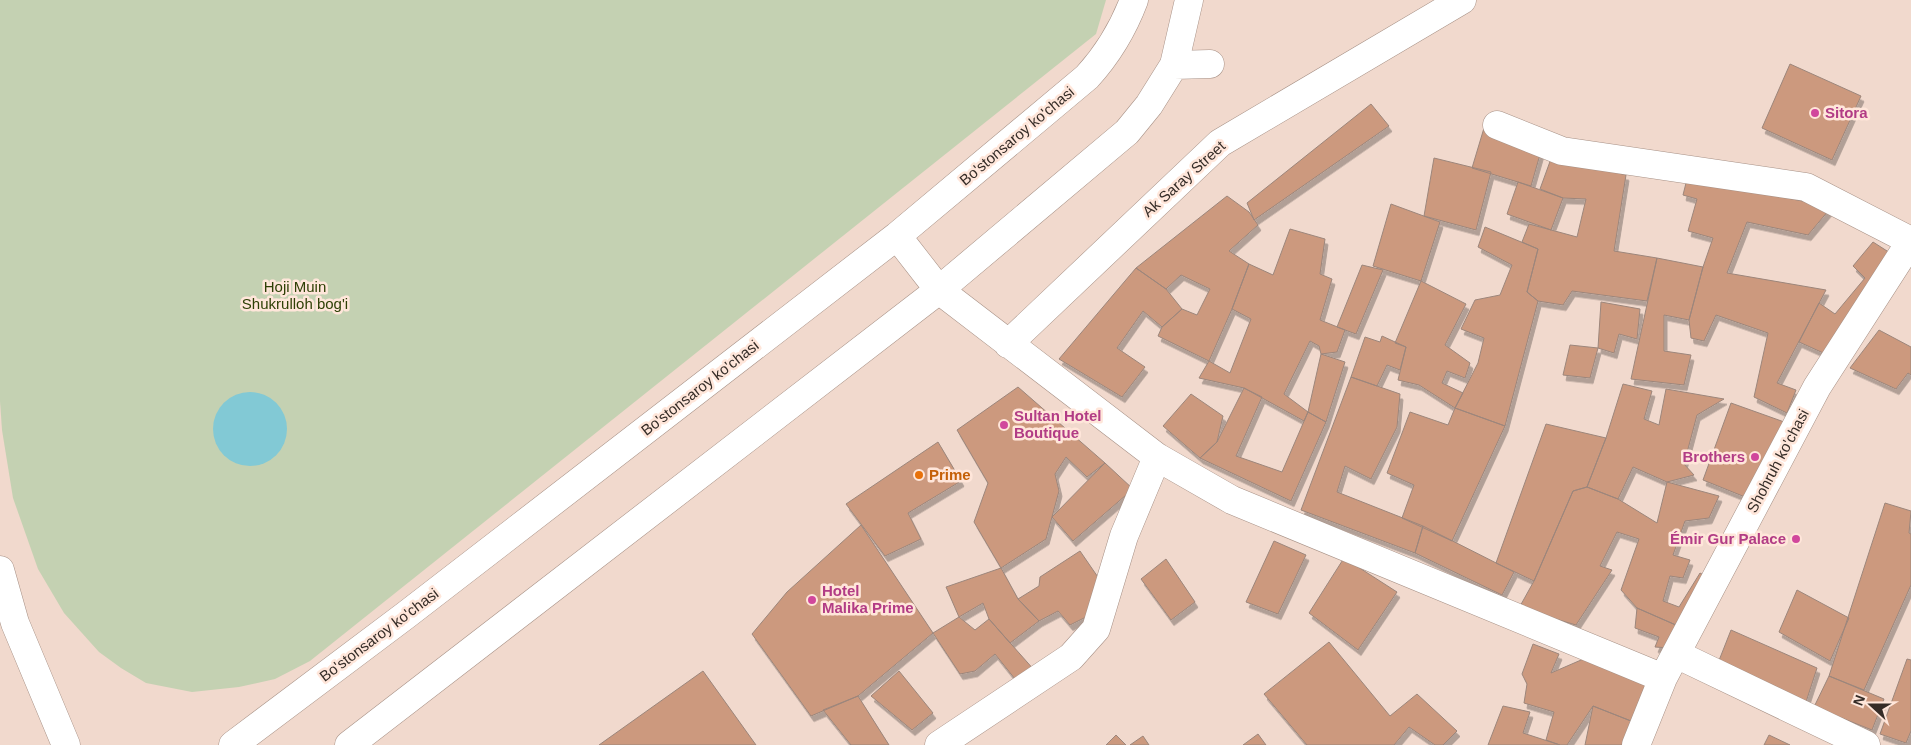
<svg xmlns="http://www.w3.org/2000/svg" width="1911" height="745" font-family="Helvetica,sans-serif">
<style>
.green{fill:#c4d1b2}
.water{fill:#82c9d5}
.building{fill:#cc997e;stroke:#9c867b;filter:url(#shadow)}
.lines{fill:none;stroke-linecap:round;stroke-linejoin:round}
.minor-casing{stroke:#a79186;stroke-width:29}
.major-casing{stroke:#a79186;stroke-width:29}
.minor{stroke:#fff;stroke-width:28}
.major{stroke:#fff;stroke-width:28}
.hotel-dot{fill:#d1479c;stroke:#ffe6da;stroke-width:2}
.food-dot{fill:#e8710a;stroke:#ffe6da;stroke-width:2}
.labels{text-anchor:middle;stroke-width:5;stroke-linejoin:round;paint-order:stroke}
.hotel-label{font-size:15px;font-weight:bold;fill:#b23c85;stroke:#ffe6da;text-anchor:start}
.street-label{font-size:15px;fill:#352c27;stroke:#ffe6da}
.park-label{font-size:15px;fill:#2e4006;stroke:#ffe6da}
.food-label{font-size:15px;font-weight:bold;fill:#c56008;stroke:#ffe6da;text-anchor:start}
</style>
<defs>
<filter id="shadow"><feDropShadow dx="3" dy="5.5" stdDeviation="0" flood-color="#0004"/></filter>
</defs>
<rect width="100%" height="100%" fill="#f1d9cd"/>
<!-- green -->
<path class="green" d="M 0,0 L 1106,0 L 1096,34 L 310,661 L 275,679 L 239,687 L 192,692 L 146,683 L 121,668 L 99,652 L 64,613 L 38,569 L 13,498 L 2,430 L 0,401 Z"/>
<!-- water -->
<path class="water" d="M213 429a37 37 0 1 1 74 0a37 37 0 1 1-74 0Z"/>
<!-- building -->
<path class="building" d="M 1790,64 L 1861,96 L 1832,160 L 1762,128 Z
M 1371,104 L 1389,126 L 1254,220 L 1247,203 Z
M 1484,128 L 1541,151 L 1531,186 L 1472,168 Z
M 1552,156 L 1626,175 L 1614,251 L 1657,258 L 1647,301 L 1572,291 L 1563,305 L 1538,301 L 1527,292 L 1538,249 L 1522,242 L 1529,224 L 1577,237 L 1586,199 L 1563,198 L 1540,189 Z
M 1434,158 L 1491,172 L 1476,230 L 1424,216 Z
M 1687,179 L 1813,203 L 1829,210 L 1808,235 L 1747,222 L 1727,273 L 1826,290 L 1777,383 L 1796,390 L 1787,413 L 1754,397 L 1768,333 L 1716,315 L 1704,341 L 1691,338 L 1689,320 L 1703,267 L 1713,238 L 1688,231 L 1697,199 L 1683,195 Z
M 1518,182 L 1563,198 L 1551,230 L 1507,214 Z
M 1227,196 L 1249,212 L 1258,225 L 1229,251 L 1249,264 L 1232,309 L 1209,361 L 1158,336 L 1162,327 L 1182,309 L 1197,315 L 1210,289 L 1181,275 L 1166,289 L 1136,268 Z
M 1391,204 L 1440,222 L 1421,281 L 1373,266 Z
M 1485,227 L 1538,249 L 1527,292 L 1538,301 L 1505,426 L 1455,408 L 1478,363 L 1484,338 L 1461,329 L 1475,300 L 1500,295 L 1512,265 L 1478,247 Z
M 1290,229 L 1325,239 L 1320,274 L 1332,279 L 1320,320 L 1345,330 L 1337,352 L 1321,354 L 1319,346 L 1310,341 L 1284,394 L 1308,412 L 1304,421 L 1244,388 L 1199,378 L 1209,361 L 1230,373 L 1251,319 L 1232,309 L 1249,264 L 1273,275 Z
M 1873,242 L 1898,258 L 1830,356 L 1799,342 L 1819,303 L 1835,314 L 1865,278 L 1853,266 Z
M 1657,258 L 1703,267 L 1689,320 L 1664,315 L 1664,351 L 1691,355 L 1684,385 L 1631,379 Z
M 1362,265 L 1383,270 L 1356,334 L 1337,327 Z
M 1136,268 L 1166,289 L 1182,309 L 1162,327 L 1143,311 L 1117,348 L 1145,367 L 1122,397 L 1059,359 Z
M 1421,281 L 1466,304 L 1445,345 L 1470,363 L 1465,378 L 1447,371 L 1442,383 L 1463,393 L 1455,408 L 1419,385 L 1398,380 L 1406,347 L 1395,343 Z
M 1601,302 L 1640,309 L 1637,339 L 1619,334 L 1614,353 L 1598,348 Z
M 1879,330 L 1911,347 L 1911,375 L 1908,373 L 1896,389 L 1850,368 Z
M 1382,336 L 1406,347 L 1400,370 L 1387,365 L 1377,386 L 1351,377 L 1365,337 L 1380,342 Z
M 1570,345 L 1598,348 L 1590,378 L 1563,375 Z
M 1321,354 L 1345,362 L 1326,422 L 1308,412 Z
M 1351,377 L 1400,394 L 1397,427 L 1371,479 L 1345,466 L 1337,492 L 1423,526 L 1415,553 L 1301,510 Z
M 1623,384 L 1652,391 L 1644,419 L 1659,425 L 1666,389 L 1724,399 L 1697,415 L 1684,464 L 1694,475 L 1667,482 L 1633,467 L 1618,499 L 1587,487 L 1606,438 Z
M 1018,387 L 1105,463 L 1087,477 L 1066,457 L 1055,474 L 1059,491 L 1046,539 L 1001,568 L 974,522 L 988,483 L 957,430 Z
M 1244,388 L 1262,397 L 1236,456 L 1282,472 L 1308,412 L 1326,422 L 1291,501 L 1200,458 L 1217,442 Z
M 1191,394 L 1223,416 L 1217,442 L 1200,458 L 1163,426 Z
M 1731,403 L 1787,423 L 1755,501 L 1703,480 Z
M 1455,408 L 1505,426 L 1452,541 L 1402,518 L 1414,485 L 1387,473 L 1410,412 L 1448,425 Z
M 1546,424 L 1606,438 L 1587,487 L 1573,491 L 1534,581 L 1496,563 Z
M 938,442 L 961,481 L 908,513 L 921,539 L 885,556 L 846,504 Z
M 1105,463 L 1133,489 L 1073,541 L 1052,517 Z
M 1667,482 L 1719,496 L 1709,518 L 1685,521 L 1673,555 L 1690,560 L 1683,578 L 1670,576 L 1663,601 L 1679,607 L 1700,573 L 1711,579 L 1685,629 L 1637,608 L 1621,590 L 1639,539 L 1617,532 L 1600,566 L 1612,570 L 1576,625 L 1519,608 L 1534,581 L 1573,491 L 1587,487 L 1618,499 L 1657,523 Z
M 1885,503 L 1911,511 L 1909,533 L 1911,534 L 1911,585 L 1864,690 L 1829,676 Z
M 861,525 L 933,633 L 858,696 L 811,716 L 752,634 L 787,592 Z
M 1423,526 L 1514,572 L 1502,595 L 1415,553 Z
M 1274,541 L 1306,555 L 1278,614 L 1246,602 Z
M 1080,551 L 1102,583 L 1088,616 L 1070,625 L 1058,611 L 1039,621 L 1018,599 L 1039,586 L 1040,577 Z
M 1344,558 L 1397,592 L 1358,650 L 1309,613 Z
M 1166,559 L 1195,602 L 1171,620 L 1141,579 Z
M 1001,568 L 1018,599 L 1039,621 L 1010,643 L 989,619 L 983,603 L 959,617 L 946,587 Z
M 1797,590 L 1849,618 L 1830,661 L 1779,632 Z
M 1637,608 L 1685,629 L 1669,648 L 1655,647 L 1659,637 L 1635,628 Z
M 959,617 L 975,630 L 989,619 L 1035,671 L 1023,689 L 995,654 L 975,671 L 960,674 L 933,633 Z
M 1731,630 L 1817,668 L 1806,702 L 1718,663 Z
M 1329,642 L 1390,716 L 1417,694 L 1457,731 L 1443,745 L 1435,745 L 1409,727 L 1394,745 L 1307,745 L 1264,694 Z
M 1533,644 L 1559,654 L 1551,673 L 1588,657 L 1647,682 L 1631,721 L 1593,706 L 1567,745 L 1560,745 L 1546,740 L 1554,712 L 1524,703 L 1527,684 L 1522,674 Z
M 1907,659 L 1911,660 L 1911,731 L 1906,743 L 1880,734 Z
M 703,671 L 756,745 L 599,745 Z
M 899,671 L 933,713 L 912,730 L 871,696 Z
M 1829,676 L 1884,699 L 1872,730 L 1814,707 Z
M 858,696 L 889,745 L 851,745 L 823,710 Z
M 1503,706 L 1530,712 L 1523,733 L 1560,745 L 1488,745 Z
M 1593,706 L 1631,721 L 1624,745 L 1585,745 Z
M 1258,734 L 1266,745 L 1243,745 Z
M 1116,735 L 1126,745 L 1106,745 Z
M 1769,735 L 1790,745 L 1764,745 Z
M 1143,736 L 1149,745 L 1130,745 Z"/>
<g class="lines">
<defs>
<path id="minor" d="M 1174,65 L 1210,64
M 1497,125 L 1562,151 L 1806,187 L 1911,241
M 897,236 L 939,290 L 1157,457 L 1232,500 L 1663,678
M 1008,344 L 1220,143 L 1462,0
M 1676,654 L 1866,745
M 233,745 L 406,615 L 897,236 L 1087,77 C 1108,54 1123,29 1134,0
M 349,745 L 939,290 L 1127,132 L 1149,105 L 1174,65 L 1189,0
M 939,745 L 1071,657 L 1096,629 L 1124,536 L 1157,457
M 1636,745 L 1663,678 L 1817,387 L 1911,241"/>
<path id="major" d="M 0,570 L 15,623 L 66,745"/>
</defs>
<!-- minor casing -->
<use href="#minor" class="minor-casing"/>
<!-- major casing -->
<use href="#major" class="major-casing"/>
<!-- minor -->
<use href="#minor" class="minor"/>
<!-- major -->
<use href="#major" class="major"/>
</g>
<!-- markers -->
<g class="hotel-dot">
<circle cx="1815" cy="113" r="5"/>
<circle cx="1004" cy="425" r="5"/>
<circle cx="1755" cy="457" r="5"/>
<circle cx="1796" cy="539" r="5"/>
<circle cx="812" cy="600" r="5"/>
</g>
<circle class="food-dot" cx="919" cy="475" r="5"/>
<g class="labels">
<!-- hotel labels -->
<g class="hotel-label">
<text x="1825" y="118">Sitora</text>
<text x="1014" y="421">Sultan Hotel<tspan x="1014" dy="17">Boutique</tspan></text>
<text x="1745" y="462" text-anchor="end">Brothers</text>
<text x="1786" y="544" text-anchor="end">Émir Gur Palace</text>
<text x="822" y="596">Hotel<tspan x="822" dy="17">Malika Prime</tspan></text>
</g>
<!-- street labels -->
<g class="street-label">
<text transform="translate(1017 136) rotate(-40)" y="5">Bo'stonsaroy ko'chasi</text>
<text transform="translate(1184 179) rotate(-42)" y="5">Ak Saray Street</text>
<text transform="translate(700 388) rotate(-38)" y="5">Bo'stonsaroy ko'chasi</text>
<text transform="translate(1778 461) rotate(-62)" y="5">Shohruh ko'chasi</text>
<text transform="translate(379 635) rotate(-37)" y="5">Bo'stonsaroy ko'chasi</text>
</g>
<!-- park labels -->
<g class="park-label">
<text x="295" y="292">Hoji Muin<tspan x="295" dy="17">Shukrulloh bog'i</tspan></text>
</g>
<!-- food labels -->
<g class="food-label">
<text x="929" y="480">Prime</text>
</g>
</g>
<!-- north arrow -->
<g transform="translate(1871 705) rotate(291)" stroke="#ffe6da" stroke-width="4" paint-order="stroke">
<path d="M0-4L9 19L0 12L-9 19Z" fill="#352c27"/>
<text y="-8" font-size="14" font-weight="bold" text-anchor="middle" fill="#352c27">N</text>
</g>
</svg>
